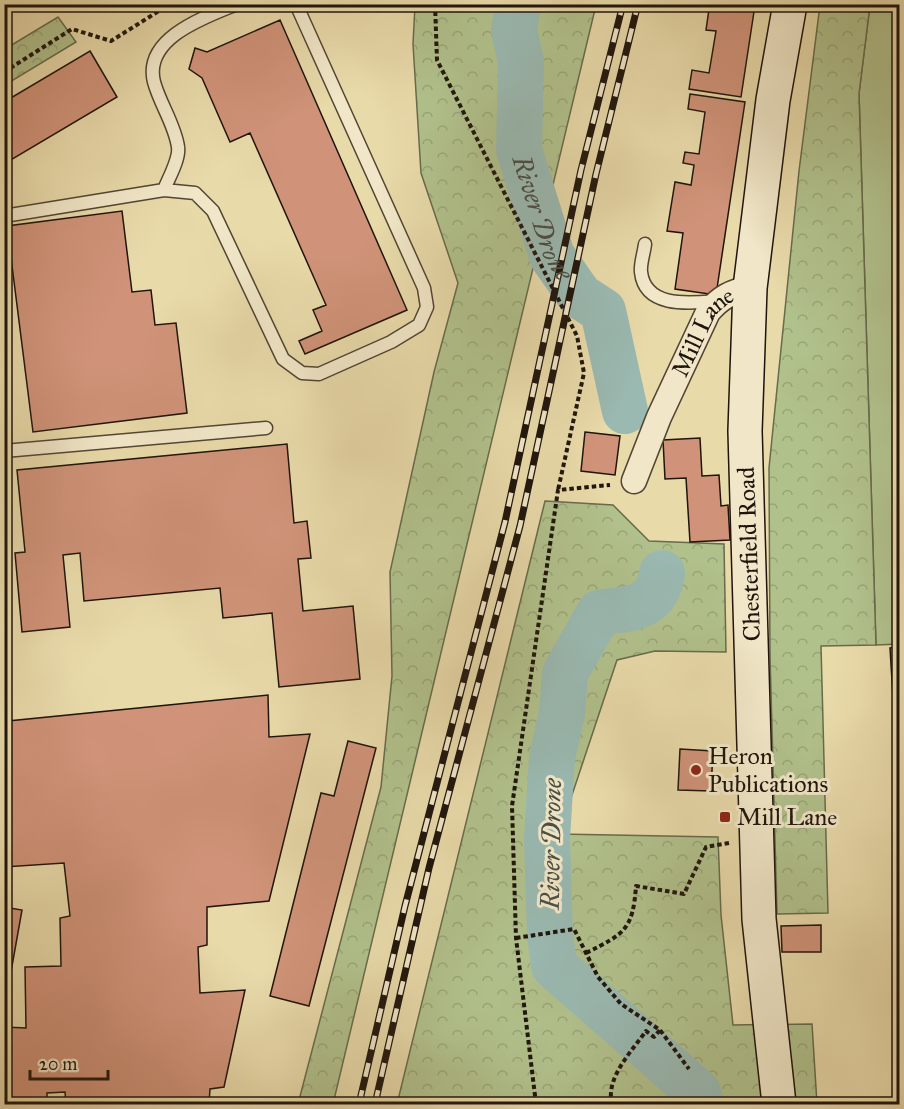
<svg xmlns="http://www.w3.org/2000/svg" width="904" height="1109" font-family="'IM FELL Great Primer',serif">
<style>
.green{fill:#b1c18c;stroke:#686b4c;stroke-width:1.5}
.forest{fill:url(#forest-crowns);stroke:#686b4c;stroke-width:1.5}
.lines{fill:none;stroke-linecap:round;stroke-linejoin:round}
.river{stroke:#9ab9b1;stroke-width:46}
.building{fill:#d09379;stroke:#1f150c;stroke-width:1.5}
.lane-casing{stroke:#524634;stroke-width:15}
.street-casing{stroke:#524634;stroke-width:27}
.secondary-casing{stroke:#1f150c;stroke-width:36}
.path{stroke:#1f150c;stroke-width:4;stroke-dasharray:4.5 3;stroke-linecap:butt}
.lane{stroke:#f1e7c8;stroke-width:12}
.street{stroke:#f1e7c8;stroke-width:24}
.secondary{stroke:#f1e7c8;stroke-width:33}
.rail-casing{stroke:#1f150c;stroke-width:7}
.rail{stroke:#f1e7c8;stroke-width:4.5;stroke-dasharray:14;stroke-linecap:butt}
.poi-dot{fill:#8f2418;stroke:#f1e7c8;stroke-width:2}
.labels{text-anchor:middle;stroke-width:6;stroke-linejoin:round;paint-order:stroke}
.street-label{font-size:24px;fill:#1f150c;stroke:#f1e7c8}
.poi-label{font-size:24px;fill:#1f150c;stroke:#f1e7c8;text-anchor:start}
.water-label{font-size:26px;font-style:italic;fill:#4a4e46;stroke:#f1e7c8}
</style>
<defs>
<pattern id="forest-crowns" width="20" height="18" patternUnits="userSpaceOnUse" patternTransform="scale(1.5)"><rect width="20" height="18" fill="#b1c18c"/><path d="M2 6a3 3 0 1 1 6 0M12 15a3 3 0 1 1 6 0" fill="none" stroke="#98a578"/></pattern>
</defs>
<rect width="100%" height="100%" fill="#e9daaa"/>
<filter id="stains"><feTurbulence type="fractalNoise" baseFrequency=".00333" numOctaves="4"/><feColorMatrix values="0 0 0 0 .2 0 0 0 0 .09 0 0 0 0 .02 0 0 0 .5 -.17"/></filter>
<radialGradient id="worn" r=".72"><stop offset=".6" stop-color="#630" stop-opacity="0"/><stop offset="1" stop-color="#630" stop-opacity=".3"/></radialGradient>
<!-- green -->
<path class="green" d="M 870,5 L 899,5 L 900,644 L 876,645 L 859,93 Z"/>
<!-- forest -->
<path class="forest" d="M 415,5 L 596,5 L 333,1104 L 298,1104 L 381,787 L 392,676 L 390,572 L 434,372 L 458,283 L 421,173 L 413,44 Z
M 820,5 L 870,5 L 859,94 L 876,645 L 821,646 L 828,913 L 777,914 L 770,655 L 769,468 L 799,171 Z
M 58,17 L 76,42 L 5,85 L 5,49 Z
M 545,501 L 613,505 L 649,541 L 724,544 L 726,652 L 655,651 L 617,660 L 559,834 L 718,837 L 721,915 L 733,1025 L 812,1024 L 817,1104 L 397,1104 Z"/>
<g class="lines">
<!-- river -->
<g class="river">
<path id="s1" d="M 518,4 L 514,30 L 521,62 L 519,150 L 552,256 L 580,296 L 603,311 L 625,411"/>
<path d="M 662,573 C 657,610 630,608 599,613 L 565,673 L 562,713 L 552,758 L 547,838 L 550,934 L 554,966 L 698,1092 L 701,1104"/>
</g>
</g>
<!-- building -->
<path class="building" d="M 718,4 L 755,5 L 741,97 L 689,89 L 692,70 L 709,73 L 716,31 L 706,30 L 709,9 L 718,10 Z
M 280,20 L 407,310 L 305,354 L 299,341 L 322,331 L 313,310 L 326,305 L 250,133 L 230,142 L 202,78 L 189,69 L 195,48 L 207,52 Z
M 90,51 L 117,97 L 4,164 L 4,102 Z
M 690,94 L 745,102 L 716,295 L 675,289 L 683,233 L 667,231 L 675,182 L 691,185 L 694,165 L 683,163 L 685,152 L 699,154 L 705,112 L 688,109 Z
M 122,211 L 132,292 L 151,290 L 155,325 L 176,323 L 187,413 L 33,432 L 7,226 Z
M 585,432 L 620,436 L 615,475 L 581,471 Z
M 700,438 L 702,476 L 719,475 L 721,506 L 728,505 L 730,540 L 690,542 L 686,478 L 665,479 L 663,440 Z
M 287,444 L 294,523 L 307,521 L 311,558 L 298,559 L 303,611 L 353,606 L 360,679 L 279,687 L 272,613 L 223,618 L 220,588 L 84,601 L 80,553 L 63,555 L 70,627 L 22,632 L 15,553 L 25,552 L 17,470 Z
M 900,647 L 900,713 L 894,714 L 890,648 Z
M 268,695 L 269,737 L 310,734 L 269,901 L 207,907 L 207,945 L 198,947 L 200,993 L 245,990 L 224,1087 L 210,1089 L 209,1104 L 66,1104 L 65,1092 L 47,1093 L 47,1104 L 4,1104 L 4,1027 L 26,1028 L 25,967 L 61,966 L 60,918 L 70,916 L 64,863 L 4,867 L 4,750 L 8,721 Z
M 348,741 L 376,748 L 309,1006 L 270,996 L 321,793 L 334,796 Z
M 680,749 L 713,751 L 711,791 L 678,790 Z
M 895,884 L 900,884 L 900,906 L 896,906 Z
M 4,907 L 22,910 L 4,1011 Z
M 821,925 L 821,952 L 782,952 L 781,926 Z"/>
<g class="lines">
<defs>
<path id="lane" d="M 164,190 C 168,179 180,159 178,147 C 175,125 160,104 154,82 C 143,38 205,17 237,4
M 4,216 L 164,190 L 195,193 L 213,211 L 283,359 L 302,373 L 319,374 L 391,342 L 419,325 L 427,307 L 424,288 L 296,4
M 645,244 C 644,253 640,264 641,272 C 645,309 691,303 717,301
M 4,451 L 266,428"/>
<g id="street">
<path id="s2" d="M 634,481 L 659,417 L 708,312 C 721,297 731,292 750,288"/>
</g>
<path id="secondary" d="M 779,1104 L 759,919 L 745,431 L 750,288 L 773,100 L 790,4"/>
</defs>
<!-- lane casing -->
<use href="#lane" class="lane-casing"/>
<!-- street casing -->
<use href="#street" class="street-casing"/>
<!-- secondary casing -->
<use href="#secondary" class="secondary-casing"/>
<!-- path -->
<path class="path" d="M 435,4 L 437,60 L 577,336 L 584,373 L 558,490
M 4,72 L 72,29 L 111,41 L 170,4
M 516,938 L 574,929 L 598,977 L 621,1004 L 660,1030 L 689,1069
M 586,953 C 624,934 633,930 636,886 L 684,894 L 706,847 L 729,843
M 536,1104 L 516,938 L 512,806 L 558,490 L 610,485
M 612,1104 C 605,1078 632,1051 646,1031 L 654,1037 L 660,1030"/>
<!-- lane -->
<use href="#lane" class="lane"/>
<!-- street -->
<use href="#street" class="street"/>
<!-- secondary -->
<use href="#secondary" class="secondary"/>
<defs>
<path id="rail" d="M 359,1104 L 405,906 L 505,522 L 581,170 L 623,4
M 375,1104 L 429,868 L 520,526 L 596,174 L 638,4"/>
</defs>
<!-- rail casing -->
<use href="#rail" class="rail-casing"/>
<!-- rail -->
<use href="#rail" class="rail"/>
</g>
<!-- markers -->
<g class="poi-dot">
<circle cx="696" cy="770" r="6"/>
<rect x="719" y="811" width="12" height="12" rx="3"/>
</g>
<g class="labels">
<!-- street labels -->
<g class="street-label">
<text dy="8" stroke="none"><textPath href="#s2" startOffset="165">Mill Lane</textPath></text>
<text transform="translate(749 554) rotate(-92)" y="8">Chesterfield Road</text>
</g>
<!-- poi labels -->
<g class="poi-label">
<text x="708" y="764">Heron<tspan x="708" dy="28">Publications</tspan></text>
<text x="737" y="825">Mill Lane</text>
</g>
<!-- water labels -->
<g class="water-label">
<text dy="9" stroke="none"><textPath href="#s1" startOffset="219">River Drone</textPath></text>
<text transform="translate(551 844) rotate(-89)" y="9">River Drone</text>
</g>
</g>
<!-- margin -->
<rect width="904" height="1109" fill="none" stroke="#e9daaa" stroke-width="24"/>
<rect x="6" y="6" width="892" height="1097" fill="none" stroke="#1f150c" stroke-width="3"/>
<rect x="12" y="12" width="880" height="1085" fill="none" stroke="#1f150c" stroke-width="1.5"/>
<!-- scale -->
<path d="M30 1070v9h78v-9" fill="none" stroke="#1f150c" stroke-width="3"/>
<text x="39" y="1070" font-size="18" fill="#1f150c" stroke="#f1e7c8" stroke-width="4.5" paint-order="stroke">20 m</text>
<rect width="100%" height="100%" filter="url(#stains)"/>
<rect width="100%" height="100%" fill="url(#worn)"/>
</svg>
